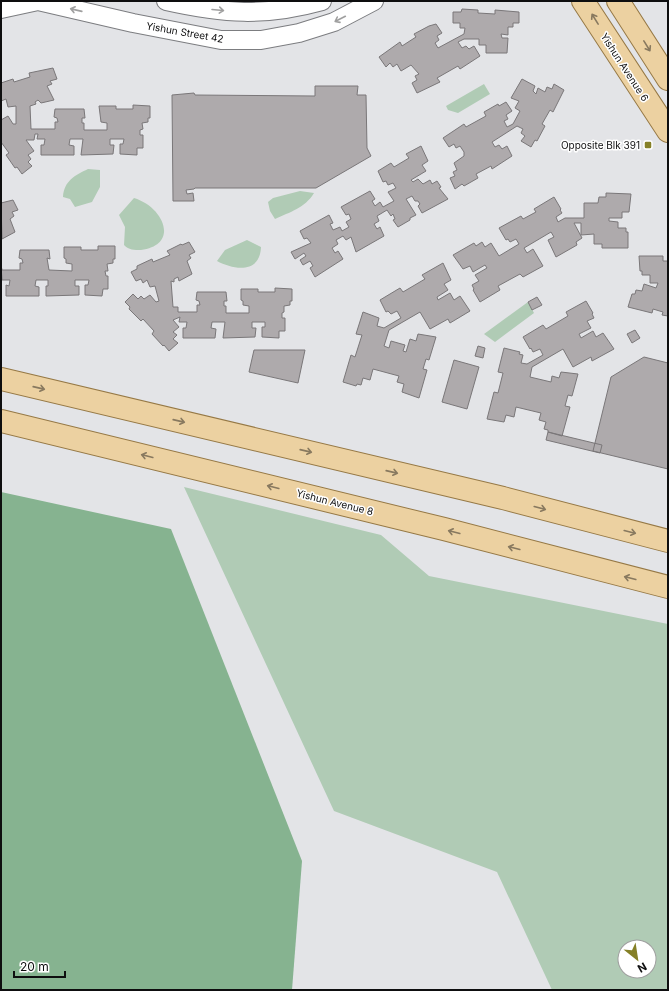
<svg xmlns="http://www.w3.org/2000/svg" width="669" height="991" font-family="Inter,sans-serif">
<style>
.green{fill:#b0cbb5;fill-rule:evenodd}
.forest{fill:#86b390}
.building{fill:#aeaaac;stroke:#7a7779}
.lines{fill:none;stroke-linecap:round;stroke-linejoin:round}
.minor-casing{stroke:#7c7d80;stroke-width:20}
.major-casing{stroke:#967946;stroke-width:24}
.minor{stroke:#fff;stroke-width:18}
.major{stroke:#ecd1a1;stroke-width:22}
.oneway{stroke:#9f9f9f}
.oneway2{stroke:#88795f}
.poi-dot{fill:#858027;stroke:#fff;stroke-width:1.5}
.labels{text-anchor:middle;stroke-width:3;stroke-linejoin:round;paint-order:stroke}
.street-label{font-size:10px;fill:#0e0e0f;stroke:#fff}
.poi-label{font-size:10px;fill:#0e0e0f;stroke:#fff;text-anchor:end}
</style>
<rect width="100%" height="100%" fill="#e3e4e7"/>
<!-- green -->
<path class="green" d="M 484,84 L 490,94 L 458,113 L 448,110 L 446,106 Z
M 88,169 L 100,170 L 100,187 L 92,202 L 75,207 L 70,199 L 63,197 C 64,181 75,175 88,169 Z
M 300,191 L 314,193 C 305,208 290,212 275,219 L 270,211 L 268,202 L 273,198 Z
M 134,198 C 164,207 180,245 141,250 C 134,250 129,250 124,245 L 125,227 L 119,215 Z
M 247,240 L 261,247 C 260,274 234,270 217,261 L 225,250 Z
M 528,302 L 534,313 L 495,342 L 484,334 Z
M 184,487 L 381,535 L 429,576 L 668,624 L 668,990 L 552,990 L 497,872 L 334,811 ZM 625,947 L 649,947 L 649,971 L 625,971 Z"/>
<!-- forest -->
<path class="forest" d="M 1,492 L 171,529 L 302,861 L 292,990 L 1,990 Z"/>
<!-- building -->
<path class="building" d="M 462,9 L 478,10 L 478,13 L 495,14 L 495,10 L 519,12 L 519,23 L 513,23 L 513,27 L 508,27 L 508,35 L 501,34 L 502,38 L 508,38 L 507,53 L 486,53 L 486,45 L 479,45 L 479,39 L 464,39 L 458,42 L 462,48 L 466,46 L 469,49 L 474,46 L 480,56 L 460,69 L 458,66 L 437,78 L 440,82 L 417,93 L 412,83 L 417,80 L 415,76 L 419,74 L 411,65 L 401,71 L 397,64 L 393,67 L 390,63 L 386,67 L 379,57 L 400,42 L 402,46 L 416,37 L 414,34 L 429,26 L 436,24 L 442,33 L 437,36 L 439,40 L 435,43 L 438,48 L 464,34 L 465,28 L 460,28 L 460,23 L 453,23 L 453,12 L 461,12 Z
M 53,68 L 57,79 L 50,81 L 52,84 L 47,86 L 54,100 L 41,103 L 38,100 L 35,102 L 36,104 L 30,106 L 31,129 L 55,129 L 55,122 L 58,122 L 57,118 L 54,117 L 55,109 L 84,109 L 85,118 L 82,118 L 82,123 L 84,123 L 84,130 L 107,130 L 107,123 L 101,122 L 99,106 L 116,106 L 116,109 L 133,109 L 133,105 L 150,106 L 150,118 L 148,118 L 148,122 L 142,123 L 143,129 L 140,130 L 140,135 L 143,135 L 143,148 L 137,148 L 137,155 L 120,154 L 120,144 L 123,144 L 124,139 L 110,139 L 110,145 L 114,145 L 113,154 L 81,155 L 83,139 L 70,139 L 69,145 L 74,146 L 74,155 L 41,155 L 41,145 L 44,145 L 45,139 L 37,139 L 38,134 L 35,134 L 34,140 L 26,140 L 34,151 L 28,155 L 31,159 L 28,162 L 32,166 L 22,174 L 17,167 L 15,168 L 6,155 L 9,153 L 1,142 L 1,120 L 8,116 L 13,124 L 16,124 L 16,106 L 8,107 L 6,99 L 1,101 L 1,83 L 13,79 L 14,82 L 30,77 L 29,73 Z
M 522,79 L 535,86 L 533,91 L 536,94 L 538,88 L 545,92 L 547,87 L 552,89 L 554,84 L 564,90 L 553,112 L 550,110 L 542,124 L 545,126 L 537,141 L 535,140 L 531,147 L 521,141 L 525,136 L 521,133 L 523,129 L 517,126 L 492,142 L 495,147 L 499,145 L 502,149 L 507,146 L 512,156 L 492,169 L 491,166 L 476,174 L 478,178 L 464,186 L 462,184 L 455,189 L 450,178 L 455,176 L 453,172 L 457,170 L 454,163 L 464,156 L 464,152 L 460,146 L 456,148 L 454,144 L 449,147 L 443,138 L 464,124 L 466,127 L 486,116 L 484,112 L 498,104 L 499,106 L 506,102 L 512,111 L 506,115 L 508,119 L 504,121 L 507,127 L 513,124 L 520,111 L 515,108 L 519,101 L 511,98 Z
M 315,86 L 358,86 L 357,95 L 366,95 L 367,148 L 371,156 L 316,188 L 195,188 L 194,189 L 186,190 L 187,194 L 193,193 L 194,201 L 173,201 L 172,95 L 194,93 L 195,95 L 315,96 Z
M 421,146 L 428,161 L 422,165 L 426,171 L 411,180 L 413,182 L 418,179 L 423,184 L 430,180 L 432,184 L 437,181 L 441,187 L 439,188 L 448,199 L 422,213 L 418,206 L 420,204 L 418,201 L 415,201 L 412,196 L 406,199 L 416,215 L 410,218 L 410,220 L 398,227 L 393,220 L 395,219 L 393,214 L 391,216 L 387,210 L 377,216 L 379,221 L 374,224 L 377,229 L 380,227 L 384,236 L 356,252 L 351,237 L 346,240 L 343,236 L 336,240 L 338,244 L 332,248 L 335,253 L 338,251 L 343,259 L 315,277 L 310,268 L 313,266 L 310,261 L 303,265 L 300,260 L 306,256 L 304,253 L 295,259 L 291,252 L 311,243 L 307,238 L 304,239 L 300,231 L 329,215 L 333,223 L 330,224 L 333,230 L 340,227 L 342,231 L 349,227 L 346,222 L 351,219 L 349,214 L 346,215 L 341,207 L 370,191 L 375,199 L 372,201 L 375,206 L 380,202 L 383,207 L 394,201 L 388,192 L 396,188 L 393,183 L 388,185 L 386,181 L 383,182 L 378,171 L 391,163 L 394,167 L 409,158 L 406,154 Z
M 606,193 L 631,194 L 629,212 L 622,212 L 622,218 L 609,218 L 609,221 L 618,222 L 618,228 L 626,228 L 626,232 L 628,232 L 628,248 L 602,248 L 602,244 L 594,244 L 594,234 L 581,235 L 581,223 L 574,223 L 582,238 L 576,242 L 577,245 L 556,257 L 548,240 L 554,237 L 551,232 L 524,248 L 527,253 L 533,249 L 543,266 L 523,277 L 520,274 L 498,286 L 500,290 L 480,302 L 473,290 L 474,289 L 472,285 L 479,281 L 475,275 L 487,268 L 485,265 L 473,272 L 470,266 L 463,269 L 453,255 L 474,243 L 476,246 L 482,242 L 485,247 L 491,243 L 499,256 L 519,244 L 516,239 L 510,242 L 508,239 L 506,240 L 499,228 L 521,216 L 523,219 L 536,212 L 534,209 L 554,197 L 561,209 L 560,210 L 562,213 L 556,217 L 558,222 L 565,218 L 584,218 L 584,203 L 598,203 L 599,197 L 606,197 Z
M 13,200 L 18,210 L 12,212 L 14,216 L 10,219 L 15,232 L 2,239 L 1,203 Z
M 189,242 L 195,252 L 189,255 L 191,258 L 187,261 L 192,274 L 179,281 L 178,277 L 174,279 L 174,282 L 171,281 L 173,307 L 178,307 L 178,312 L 197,312 L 197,305 L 200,305 L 199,301 L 196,300 L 197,292 L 226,292 L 227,301 L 224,301 L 224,306 L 226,306 L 226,313 L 249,313 L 249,306 L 243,305 L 243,301 L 241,300 L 241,289 L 258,289 L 258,292 L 275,292 L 275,288 L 292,289 L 292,301 L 290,301 L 290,305 L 284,306 L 284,312 L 282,313 L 282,318 L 285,318 L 285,331 L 279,331 L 279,338 L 262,337 L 262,327 L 265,327 L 265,322 L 252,322 L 252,328 L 256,328 L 255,337 L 223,338 L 225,322 L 212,322 L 211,328 L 216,329 L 215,338 L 183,338 L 183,328 L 186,328 L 187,322 L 179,322 L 180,317 L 173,320 L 179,327 L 173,332 L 177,335 L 173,339 L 178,343 L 169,351 L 164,345 L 163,346 L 152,334 L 154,331 L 143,319 L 141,321 L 129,309 L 130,307 L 125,302 L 133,294 L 138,299 L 141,296 L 144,299 L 150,295 L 156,302 L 159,301 L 155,286 L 150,287 L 147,280 L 143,283 L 141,279 L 136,281 L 131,272 L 137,269 L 137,266 L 152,259 L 153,262 L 170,255 L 167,251 L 181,244 L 182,245 Z
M 98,246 L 115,246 L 115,259 L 113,259 L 113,263 L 107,264 L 108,271 L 105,271 L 106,276 L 108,276 L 108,289 L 103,289 L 102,296 L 85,295 L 85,285 L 88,285 L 89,280 L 75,280 L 75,286 L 79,286 L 79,295 L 46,296 L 46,286 L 48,286 L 48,280 L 36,280 L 35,286 L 39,287 L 39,296 L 6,296 L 6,285 L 9,286 L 10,280 L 2,280 L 1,265 L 2,270 L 20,270 L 20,263 L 23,263 L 22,259 L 19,258 L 20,250 L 49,250 L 50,259 L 47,258 L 49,270 L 72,271 L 72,264 L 66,263 L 66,259 L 64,258 L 64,247 L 81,247 L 81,250 L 98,250 Z
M 639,256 L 663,256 L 663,261 L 668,261 L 668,316 L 662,315 L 663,312 L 653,309 L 652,313 L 628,307 L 632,294 L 635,294 L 636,290 L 642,291 L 644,284 L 656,288 L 658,283 L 650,283 L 650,275 L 642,275 L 642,271 L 640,271 Z
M 443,263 L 451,280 L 444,284 L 448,290 L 437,297 L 438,300 L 450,293 L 454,300 L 460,296 L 470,311 L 450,323 L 448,319 L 430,329 L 420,312 L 389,330 L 384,346 L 389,348 L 391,341 L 405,345 L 403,351 L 406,352 L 410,339 L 416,341 L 418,334 L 436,337 L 429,360 L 426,359 L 423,369 L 427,370 L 419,398 L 402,392 L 404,384 L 397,382 L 399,376 L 373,369 L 370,380 L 363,378 L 361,385 L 357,384 L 356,386 L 343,382 L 351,355 L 355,357 L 362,335 L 356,334 L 363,312 L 379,318 L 377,326 L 384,328 L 401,318 L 397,311 L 391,314 L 388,311 L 386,312 L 380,300 L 400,288 L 403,292 L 425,279 L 422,275 Z
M 537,297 L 542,305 L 532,310 L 528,302 Z
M 586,301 L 593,313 L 592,314 L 594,318 L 587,321 L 591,328 L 579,334 L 581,338 L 593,331 L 596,337 L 603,333 L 614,349 L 592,361 L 591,357 L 573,367 L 563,349 L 532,367 L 530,377 L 551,382 L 552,376 L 559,378 L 561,372 L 578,374 L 572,396 L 568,395 L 565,406 L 570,407 L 562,436 L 548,432 L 548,430 L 544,429 L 546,422 L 539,420 L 541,413 L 516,407 L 514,417 L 506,415 L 504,422 L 487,419 L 494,392 L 498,393 L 503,373 L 498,372 L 504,348 L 520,352 L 519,354 L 523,355 L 521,363 L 527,364 L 543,355 L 540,349 L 533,352 L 531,348 L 530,349 L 523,337 L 543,325 L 546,329 L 568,316 L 566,312 Z
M 635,330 L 640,338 L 632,343 L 627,334 Z
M 478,346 L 485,348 L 483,358 L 475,356 Z
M 254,350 L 305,350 L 298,383 L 249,372 Z
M 644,357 L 668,363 L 668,469 L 593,451 L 611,377 Z
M 454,360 L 479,367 L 467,409 L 442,402 Z
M 548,432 L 602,445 L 600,453 L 546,440 Z"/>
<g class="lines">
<defs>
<path id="minor" d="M 166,1 C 224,14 264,17 322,1
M 1,9 L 38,1 L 133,23 L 221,40 L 261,40 L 299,33 L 334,22 L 374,1"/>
<path id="major" d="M 583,1 L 668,131
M 618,1 L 668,79
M 1,379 L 503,498 L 668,541
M 1,421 L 444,529 L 668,587"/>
</defs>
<!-- minor casing -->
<use href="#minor" class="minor-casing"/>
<!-- major casing -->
<use href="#major" class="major-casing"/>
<!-- minor -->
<use href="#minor" class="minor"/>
<!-- major -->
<use href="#major" class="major"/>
</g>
<!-- one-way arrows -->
<defs><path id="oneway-shaft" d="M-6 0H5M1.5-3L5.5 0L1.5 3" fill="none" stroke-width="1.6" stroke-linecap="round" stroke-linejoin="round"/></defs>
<g class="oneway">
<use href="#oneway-shaft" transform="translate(76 10) rotate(-167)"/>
<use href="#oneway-shaft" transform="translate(218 10) rotate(5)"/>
<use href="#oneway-shaft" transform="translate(340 19) rotate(153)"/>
</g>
<g class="oneway2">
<use href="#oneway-shaft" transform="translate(595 19) rotate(-122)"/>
<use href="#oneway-shaft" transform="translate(647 46) rotate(58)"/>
<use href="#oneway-shaft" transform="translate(39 388) rotate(13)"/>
<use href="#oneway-shaft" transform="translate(179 421) rotate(13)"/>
<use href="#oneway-shaft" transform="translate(306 451) rotate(13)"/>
<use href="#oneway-shaft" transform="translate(147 456) rotate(-166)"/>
<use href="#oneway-shaft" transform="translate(392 472) rotate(13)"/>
<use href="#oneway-shaft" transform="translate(273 487) rotate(-166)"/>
<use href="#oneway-shaft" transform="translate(540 508) rotate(15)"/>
<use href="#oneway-shaft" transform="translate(454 532) rotate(-166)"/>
<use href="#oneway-shaft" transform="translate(630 532) rotate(14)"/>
<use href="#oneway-shaft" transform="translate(514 548) rotate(-166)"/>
<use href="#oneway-shaft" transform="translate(630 578) rotate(-166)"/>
</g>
<!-- markers -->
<rect class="poi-dot" x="644" y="141" width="8" height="8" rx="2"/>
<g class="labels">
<!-- street labels -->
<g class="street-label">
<text transform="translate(185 32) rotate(10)" y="4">Yishun Street 42</text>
<text transform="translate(625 67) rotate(57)" y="4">Yishun Avenue 6</text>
<text transform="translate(335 502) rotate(14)" y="4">Yishun Avenue 8</text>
</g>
<!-- poi labels -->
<g class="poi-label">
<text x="640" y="149">Opposite Blk 391</text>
</g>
</g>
<!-- border -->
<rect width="669" height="991" fill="none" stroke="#0e0e0f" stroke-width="4"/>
<!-- north arrow -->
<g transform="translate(637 959) rotate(150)"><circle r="19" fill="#ffffff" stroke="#9f9f9f"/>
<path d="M0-3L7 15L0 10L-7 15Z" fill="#858027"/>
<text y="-6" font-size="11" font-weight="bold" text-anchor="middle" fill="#0e0e0f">N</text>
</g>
<!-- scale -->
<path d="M14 971v6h51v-6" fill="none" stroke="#0e0e0f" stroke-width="2"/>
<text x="20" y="971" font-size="12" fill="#0e0e0f" stroke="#ffffff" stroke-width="3" paint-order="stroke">20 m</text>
</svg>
